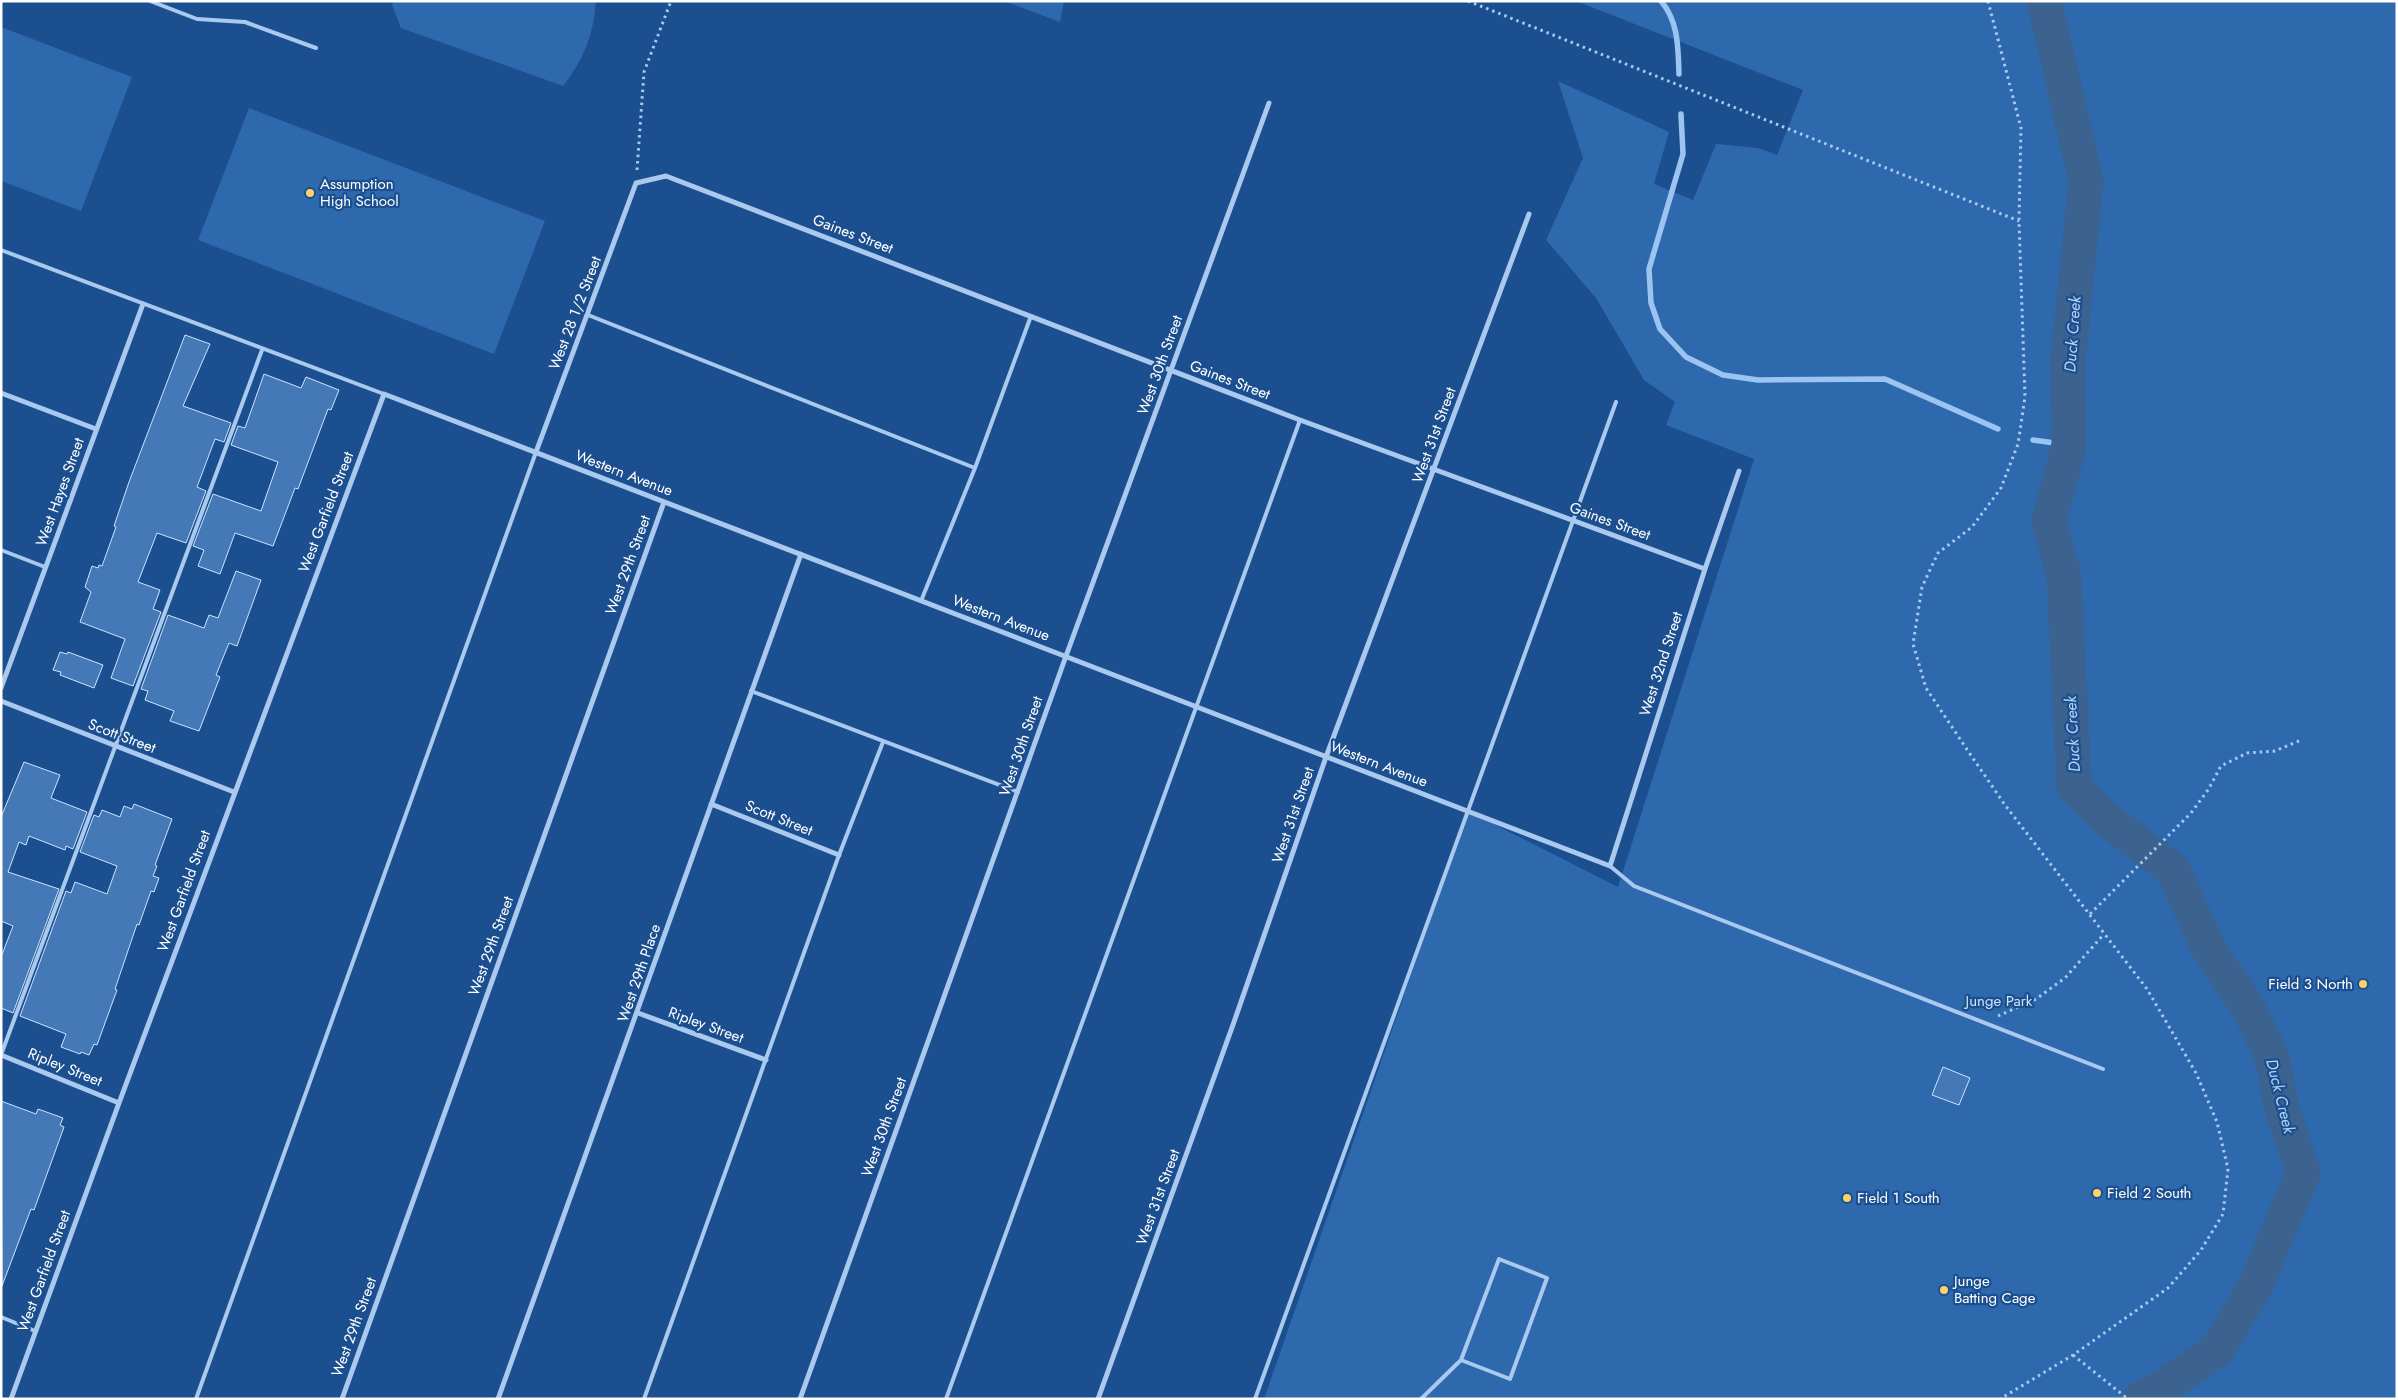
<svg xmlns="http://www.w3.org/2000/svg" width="2398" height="1400" font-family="Jost,sans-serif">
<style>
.green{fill:#2e69ad}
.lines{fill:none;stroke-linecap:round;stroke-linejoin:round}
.stream{stroke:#9cc4f0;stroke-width:5.5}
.river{stroke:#3c6290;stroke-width:35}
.building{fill:#4478b7;stroke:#cfe3fa}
.path{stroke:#a9c9ee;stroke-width:3;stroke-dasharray:2.5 4;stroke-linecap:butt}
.lane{stroke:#a9c9ee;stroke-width:4}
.street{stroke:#a9c9ee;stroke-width:5}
.poi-dot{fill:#ffd166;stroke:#1b4f8f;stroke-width:2}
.labels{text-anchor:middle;stroke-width:4.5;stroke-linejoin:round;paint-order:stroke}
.poi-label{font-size:15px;fill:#fff;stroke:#1b4f8f;text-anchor:start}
.street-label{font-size:15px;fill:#fff;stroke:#1b4f8f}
.park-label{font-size:15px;fill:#cfe3fa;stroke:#1b4f8f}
.water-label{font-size:16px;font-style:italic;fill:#b5d3f5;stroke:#1b4f8f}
</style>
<rect width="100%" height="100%" fill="#1b4f8f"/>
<!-- green -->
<path class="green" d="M 394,1 L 596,1 C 594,34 583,61 563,86 L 401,28 L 392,5 Z
M 1004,1 L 1064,1 L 1060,22 Z
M 1576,1 L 2397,1 L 2396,1399 L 1264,1399 L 1468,811 L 1618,887 L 1754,459 L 1666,425 L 1675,402 L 1644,380 L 1596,298 L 1546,240 L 1583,158 L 1558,81 L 1669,132 L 1654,184 L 1693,200 L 1716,144 L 1758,148 L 1777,155 L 1803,90 Z
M 1,27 L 132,77 L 81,211 L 1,181 Z
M 249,108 L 545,221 L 494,354 L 198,240 Z"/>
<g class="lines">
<!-- stream -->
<path class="stream" d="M 1661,1 C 1679,22 1678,49 1679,74
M 1681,114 L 1683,154 L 1649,269 L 1651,303 L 1660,329 L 1686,357 L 1723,375 L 1758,380 L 1885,379 L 1998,429
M 2033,440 L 2069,445"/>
<!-- river -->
<path class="river" d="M 2044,1 L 2086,180 L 2068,361 L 2069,445 L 2049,522 L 2064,576 L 2074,787 L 2105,818 L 2173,870 L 2210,951 L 2248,1007 L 2272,1057 L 2282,1109 L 2303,1173 L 2255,1287 L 2217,1350 L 2161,1388 L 2140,1399"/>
</g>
<!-- building -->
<path class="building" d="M 185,335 L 210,344 L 183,406 L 231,423 L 224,442 L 215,439 L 197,487 L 206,491 L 186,543 L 157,533 L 138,582 L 160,590 L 153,609 L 161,612 L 133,686 L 111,678 L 125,639 L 80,622 L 91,592 L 85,587 L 92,566 L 98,568 L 99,565 L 102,566 L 116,527 L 114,526 L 129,482 Z
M 264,374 L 301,388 L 306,377 L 339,390 L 331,410 L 328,409 L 298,489 L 295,488 L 273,546 L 235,533 L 220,574 L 198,566 L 204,550 L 193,546 L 213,494 L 261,511 L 278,462 L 231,445 L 238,426 L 245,428 Z
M 236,571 L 261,580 L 237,646 L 229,643 L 216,675 L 220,677 L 199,731 L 170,721 L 174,711 L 145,700 L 148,691 L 141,689 L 168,615 L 204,628 L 209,615 L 218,618 Z
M 60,652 L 67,654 L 68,652 L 103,665 L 94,688 L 60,675 L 61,672 L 53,670 Z
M 24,762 L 60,775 L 51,798 L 87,812 L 73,849 L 66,846 L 65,850 L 29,836 L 26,845 L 19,842 L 8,872 L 59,889 L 13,1013 L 1,1008 L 1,957 L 13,926 L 1,921 L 1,817 Z
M 134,804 L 172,819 L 155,865 L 157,866 L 153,876 L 159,878 L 154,892 L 151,891 L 139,925 L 137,924 L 115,989 L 117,990 L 97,1045 L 94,1044 L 89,1055 L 81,1052 L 80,1054 L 61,1047 L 66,1034 L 20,1016 L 66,891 L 71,893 L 75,882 L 107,894 L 117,866 L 80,852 L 94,815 L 99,817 L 102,810 L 120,817 L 124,806 L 132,809 Z
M 1943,1067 L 1970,1078 L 1959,1105 L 1932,1095 Z
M 1,1101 L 36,1114 L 38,1109 L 63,1118 L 60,1125 L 64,1127 L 34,1210 L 31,1209 L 2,1286 Z"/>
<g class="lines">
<!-- path -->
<path class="path" d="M 1468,1 L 2019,221
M 1988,1 L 2021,128 L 2019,221 L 2025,397 L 2018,444 L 2001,488 L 1972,527 L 1938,553 L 1922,587 L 1913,644 L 1926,688 L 1968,751 L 2005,805 L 2147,989 L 2196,1073 L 2217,1122 L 2228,1169 L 2223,1214 L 2201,1250 L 2168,1288 L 2073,1355 L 2000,1399
M 637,170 L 644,72 L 671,1
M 2090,914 L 2191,813 L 2208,790 L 2221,766 L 2247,753 L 2275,751 L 2301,740
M 1998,1016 L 2036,999 L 2065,978 L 2104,934
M 2073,1355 L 2128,1399"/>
<!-- lane -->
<path class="lane" d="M 150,1 L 197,19 L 245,22 L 316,48
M 1,250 L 384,394
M 588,315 L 975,468
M 1,550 L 45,567
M 921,601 L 975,468 L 1031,316
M 751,691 L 1018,792
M 1610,866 L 1634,886 L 2103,1069
M 1,1055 L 262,350
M 1,1317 L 35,1331
M 196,1399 L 536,452
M 644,1399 L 839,855 L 883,742
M 946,1399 L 1300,420
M 1255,1399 L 1616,402
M 1421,1399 L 1461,1360 L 1510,1379 L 1547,1278 L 1499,1259 L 1461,1360"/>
<!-- street -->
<path class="street" d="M 1,393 L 96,429
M 536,452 L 636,183 L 666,176 L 1300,420 L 1705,569
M 1,688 L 143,304
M 1,701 L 234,792
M 711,804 L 839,855
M 638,1013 L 766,1060
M 1,1055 L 119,1103
M 11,1399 L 119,1103 L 384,394 L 1610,866 L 1705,569 L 1739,471
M 342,1399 L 664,502
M 498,1399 L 801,554
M 800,1399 L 1066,656 L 1269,103
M 1098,1399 L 1234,1022 L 1326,757 L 1529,214"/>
</g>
<!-- markers -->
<g class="poi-dot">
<circle cx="310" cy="193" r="5"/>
<circle cx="2363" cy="984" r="5"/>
<circle cx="2097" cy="1193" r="5"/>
<circle cx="1847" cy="1198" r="5"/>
<circle cx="1944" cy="1290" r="5"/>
</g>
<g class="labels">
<!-- poi labels -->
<g class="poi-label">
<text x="320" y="189">Assumption<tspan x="320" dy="17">High School</tspan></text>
<text x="2353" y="989" text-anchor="end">Field 3 North</text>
<text x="2107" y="1198">Field 2 South</text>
<text x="1857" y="1203">Field 1 South</text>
<text x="1954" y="1286">Junge<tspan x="1954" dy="17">Batting Cage</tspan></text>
</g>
<!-- street labels -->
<g class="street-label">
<text transform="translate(853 234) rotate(21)" y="5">Gaines Street</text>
<text transform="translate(575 313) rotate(-69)" y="5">West 28 1/2 Street</text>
<text transform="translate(1160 365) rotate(-70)" y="5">West 30th Street</text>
<text transform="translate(1230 380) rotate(21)" y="5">Gaines Street</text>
<text transform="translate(1434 435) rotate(-70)" y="5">West 31st Street</text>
<text transform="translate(624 473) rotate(21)" y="5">Western Avenue</text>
<text transform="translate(60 492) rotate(-70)" y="5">West Hayes Street</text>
<text transform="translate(326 512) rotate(-69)" y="5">West Garfield Street</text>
<text transform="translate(1610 521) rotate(20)" y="5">Gaines Street</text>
<text transform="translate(628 565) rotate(-70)" y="5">West 29th Street</text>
<text transform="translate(1001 618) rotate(21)" y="5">Western Avenue</text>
<text transform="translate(1661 664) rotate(-72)" y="5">West 32nd Street</text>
<text transform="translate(122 736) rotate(21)" y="5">Scott Street</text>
<text transform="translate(1021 746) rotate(-71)" y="5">West 30th Street</text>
<text transform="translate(1379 764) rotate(21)" y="5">Western Avenue</text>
<text transform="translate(1293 815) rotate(-71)" y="5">West 31st Street</text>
<text transform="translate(779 818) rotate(22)" y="5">Scott Street</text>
<text transform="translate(184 891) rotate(-70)" y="5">West Garfield Street</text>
<text transform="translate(491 946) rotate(-70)" y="5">West 29th Street</text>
<text transform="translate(639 973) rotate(-71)" y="5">West 29th Place</text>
<text transform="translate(706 1025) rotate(20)" y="5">Ripley Street</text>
<text transform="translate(65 1067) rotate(22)" y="5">Ripley Street</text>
<text transform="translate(884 1127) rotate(-70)" y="5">West 30th Street</text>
<text transform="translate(1158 1197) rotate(-70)" y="5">West 31st Street</text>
<text transform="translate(44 1271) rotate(-70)" y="5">West Garfield Street</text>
<text transform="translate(354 1327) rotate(-70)" y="5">West 29th Street</text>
</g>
<!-- park labels -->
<g class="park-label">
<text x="1999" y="1006">Junge Park</text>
</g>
<!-- water labels -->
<g class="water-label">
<text transform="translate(2072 334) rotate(-86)" y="6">Duck Creek</text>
<text transform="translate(2072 734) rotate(-93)" y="6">Duck Creek</text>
<text transform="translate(2281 1096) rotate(76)" y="6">Duck Creek</text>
</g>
</g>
<!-- border -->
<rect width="2398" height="1400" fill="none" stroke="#ffffff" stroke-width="5"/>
</svg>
